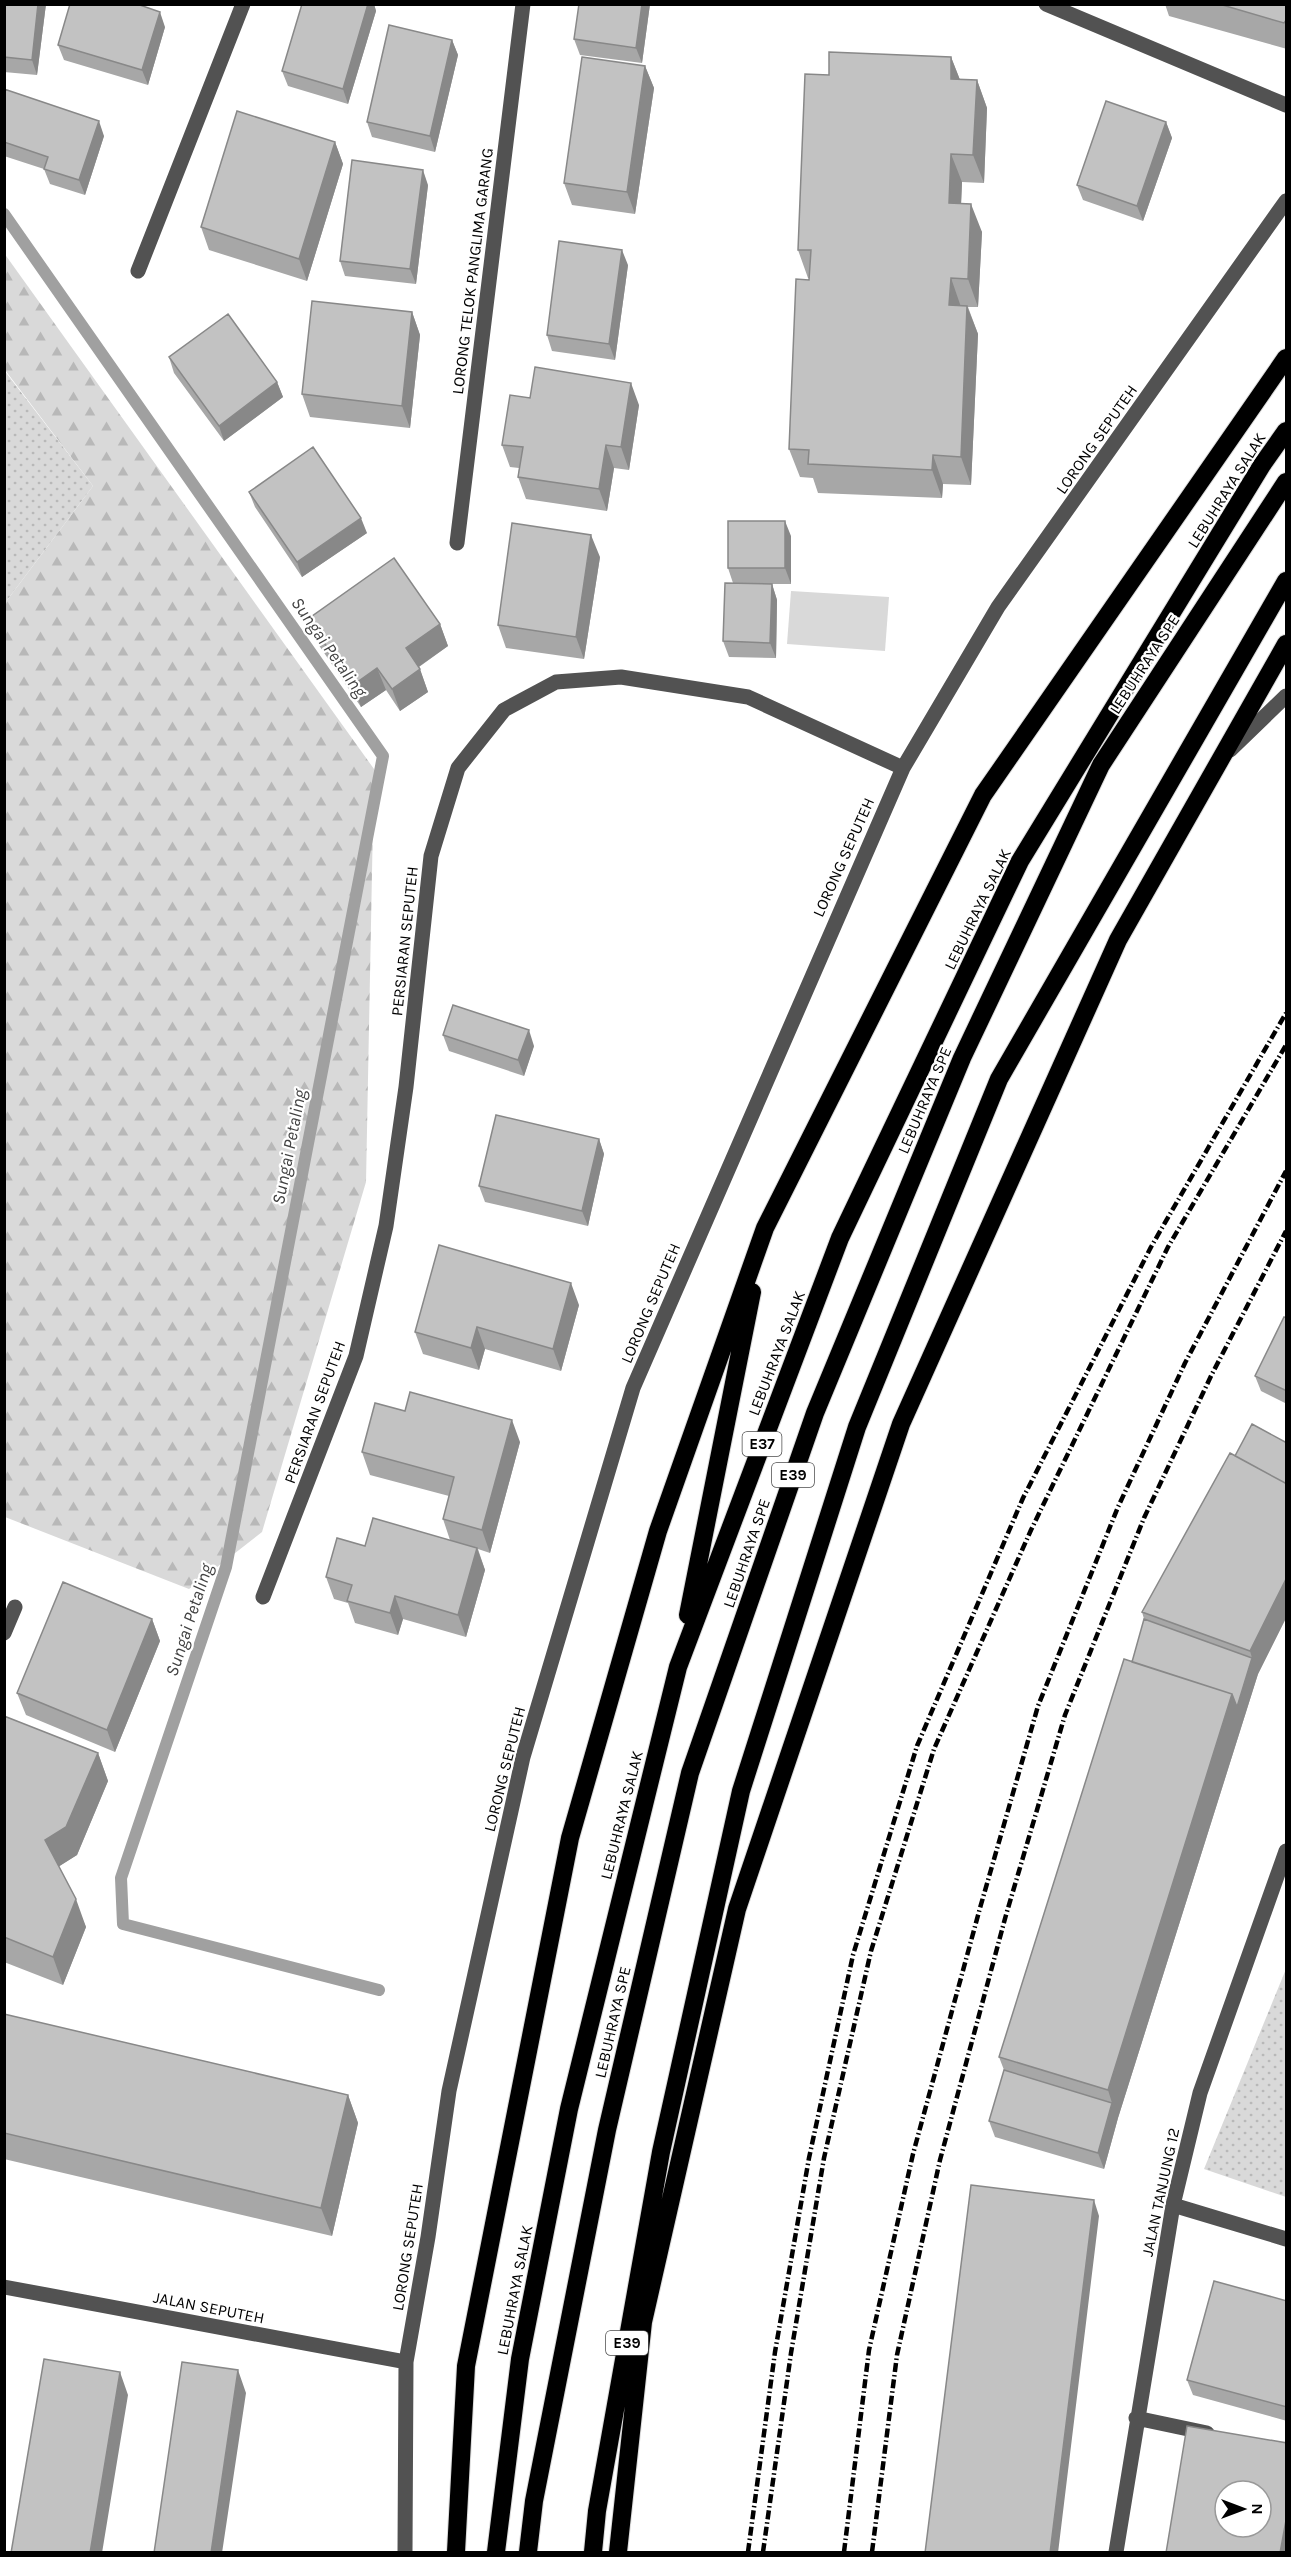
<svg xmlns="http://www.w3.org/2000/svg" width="1291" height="2557" font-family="Karla,sans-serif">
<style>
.green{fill:url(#green-dots)}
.forest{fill:url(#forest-firs)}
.pitch{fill:#d9d9d9}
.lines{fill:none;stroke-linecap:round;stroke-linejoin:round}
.stream{stroke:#a0a0a0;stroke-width:12}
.highway-casing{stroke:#dbdbdb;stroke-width:20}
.minor{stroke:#525252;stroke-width:15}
.highway{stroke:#000;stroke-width:18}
.rail{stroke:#000;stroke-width:4.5;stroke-dasharray:9 3 1.5 3;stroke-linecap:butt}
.wall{fill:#a7a7a7}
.shaded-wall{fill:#888}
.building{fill:#c2c2c2;stroke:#888;stroke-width:1.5;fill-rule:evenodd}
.labels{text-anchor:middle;stroke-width:4.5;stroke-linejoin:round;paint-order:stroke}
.shield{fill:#fff;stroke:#4c4c4c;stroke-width:1.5}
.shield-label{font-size:15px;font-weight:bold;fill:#000}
.street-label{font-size:16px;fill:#000;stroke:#fff}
.water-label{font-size:18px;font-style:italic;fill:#414141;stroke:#fff}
</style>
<defs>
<pattern id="green-dots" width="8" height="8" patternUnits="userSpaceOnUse" patternTransform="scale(1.5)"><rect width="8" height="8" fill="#d9d9d9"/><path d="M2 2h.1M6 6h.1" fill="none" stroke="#b8b8b8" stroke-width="1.8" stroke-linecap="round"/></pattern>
<pattern id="forest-firs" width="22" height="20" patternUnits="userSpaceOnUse" patternTransform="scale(1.5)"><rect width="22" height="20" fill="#d9d9d9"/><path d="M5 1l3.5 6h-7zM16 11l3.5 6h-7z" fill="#b8b8b8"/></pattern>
</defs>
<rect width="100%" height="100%" fill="#fff"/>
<!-- green -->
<path class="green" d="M 4,370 L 93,486 L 5,603 L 4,603 Z
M 1286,1969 L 1286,2197 L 1204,2169 Z"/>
<!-- forest -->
<path class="forest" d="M 4,253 L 374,769 L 366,1182 L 262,1532 L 189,1589 L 5,1517 L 5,603 L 93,486 L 5,370 Z"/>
<!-- pitch -->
<path class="pitch" d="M 791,591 L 889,597 L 885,651 L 787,644 Z"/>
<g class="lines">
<!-- stream -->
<path class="stream" d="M 4,214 L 383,756 L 226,1567 L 121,1878 L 123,1924 L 379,1990"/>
<defs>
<path id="highway" d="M 688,1615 L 752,1292
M 456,2552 L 466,2366 L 570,1838 L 658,1531 L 765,1228 L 983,795 L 1286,358
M 496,2552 L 520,2359 L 569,2109 L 678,1667 L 840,1238 L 1020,861 L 1262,465 L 1286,431
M 528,2552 L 534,2501 L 607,2130 L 690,1773 L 815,1413 L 962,1058 L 1101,765 L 1286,482
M 593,2552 L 597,2511 L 661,2152 L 741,1791 L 857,1427 L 999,1079 L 1286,581
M 618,2552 L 643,2322 L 737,1909 L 901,1424 L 1118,940 L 1286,644"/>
</defs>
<!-- highway casing -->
<use href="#highway" class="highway-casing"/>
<!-- minor -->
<path class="minor" d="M 1046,4 L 1286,105
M 138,271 L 243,4
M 457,543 L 523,4
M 1230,750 L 1286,696
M 263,1597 L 356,1356 L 386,1226 L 406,1087 L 431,856 L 458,768 L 504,710 L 556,682 L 621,677 L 748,697 L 903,768
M 4,1633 L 15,1607
M 1173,2205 L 1286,2239
M 4,2287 L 406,2362
M 1136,2418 L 1207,2433
M 405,2552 L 406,2362 L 428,2237 L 449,2091 L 523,1757 L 633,1388 L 903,768 L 998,607 L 1286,201
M 1116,2552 L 1173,2205 L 1200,2093 L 1286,1851"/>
<!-- highway -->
<use href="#highway" class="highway"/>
<!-- rail -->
<path class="rail" d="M 748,2552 L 775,2352 L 809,2158 L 853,1955 L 917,1746 L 1023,1498 L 1151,1247 L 1286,1013
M 763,2552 L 791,2353 L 824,2158 L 871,1951 L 934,1749 L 1031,1530 L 1168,1247 L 1286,1045
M 844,2552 L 869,2350 L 913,2154 L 980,1908 L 1038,1706 L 1118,1507 L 1185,1363 L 1286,1171
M 872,2552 L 897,2355 L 940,2160 L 1006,1915 L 1065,1715 L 1144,1518 L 1211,1376 L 1286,1231"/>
</g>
<!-- wall -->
<path class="wall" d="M 4,4 L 46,4 L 37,75 L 4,72 Z
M 368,4 L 374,4 L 376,11 L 348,104 L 288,86 L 282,71 Z
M 650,4 L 642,63 L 580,55 L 574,39 Z
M 1165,4 L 1287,4 L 1287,49 L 1169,16 Z
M 165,27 L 148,85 L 64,60 L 58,45 Z
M 452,40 L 458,55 L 435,152 L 372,137 L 367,122 Z
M 951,57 L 960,80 L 977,80 L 987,108 L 984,183 L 962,182 L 961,203 L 982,232 L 978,307 L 968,307 L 978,334 L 971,485 L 943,484 L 942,498 L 818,493 L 813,478 L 800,477 L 789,449 L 809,278 L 808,278 L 798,250 L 829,75 Z
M 645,66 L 654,88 L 635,214 L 572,205 L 564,183 Z
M 4,89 L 104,136 L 85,195 L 50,184 L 44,169 L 4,156 Z
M 1166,122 L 1172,138 L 1143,221 L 1083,200 L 1077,185 Z
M 335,142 L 343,164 L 307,281 L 209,250 L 201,227 Z
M 428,185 L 416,284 L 345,276 L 340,261 Z
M 628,265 L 615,360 L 552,351 L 547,335 Z
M 412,312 L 420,335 L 410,428 L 310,417 L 302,394 Z
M 169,357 L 277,382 L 283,397 L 224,441 L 174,373 Z
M 530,398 L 639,405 L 629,470 L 614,468 L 607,511 L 526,499 L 518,477 L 519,468 L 510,467 L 502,445 Z
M 249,492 L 367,533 L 302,577 L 255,507 Z
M 791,536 L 791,584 L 752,584 L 772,584 L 777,600 L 776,658 L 729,657 L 723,641 L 733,583 L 728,568 Z
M 600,557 L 584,659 L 506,648 L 498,625 Z
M 308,619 L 440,624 L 448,646 L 419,667 L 428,692 L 400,711 L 386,690 L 361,707 L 316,641 Z
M 443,1035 L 534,1046 L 524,1076 L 449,1051 Z
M 599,1139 L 604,1154 L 588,1226 L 485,1202 L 479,1186 Z
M 579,1305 L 561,1371 L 485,1349 L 479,1370 L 423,1354 L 415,1332 Z
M 1287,1318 L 1287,1404 L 1261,1391 L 1255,1376 Z
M 520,1442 L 490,1553 L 478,1549 L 485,1570 L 466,1637 L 403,1619 L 398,1635 L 355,1623 L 348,1603 L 334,1599 L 326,1577 L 450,1540 L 443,1519 L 449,1496 L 370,1475 L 362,1452 Z
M 1287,1443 L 1287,1616 L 1258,1674 L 1118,2118 L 1104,2169 L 995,2137 L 989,2121 L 1004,2070 L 999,2057 L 1132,1662 L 1144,1619 L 1142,1612 L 1235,1456 Z
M 152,1619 L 160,1641 L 115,1752 L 26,1715 L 17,1693 Z
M 4,1716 L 98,1753 L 108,1781 L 77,1855 L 59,1866 L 86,1927 L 63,1985 L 4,1962 Z
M 4,2014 L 348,2095 L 358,2123 L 332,2236 L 4,2159 Z
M 1287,2301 L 1287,2421 L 1193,2395 L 1187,2380 Z"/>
<!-- shaded-wall -->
<path class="shaded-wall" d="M 38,4 L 46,4 L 37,75 L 32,60 Z
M 368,4 L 374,4 L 376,11 L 348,104 L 343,89 Z
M 642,4 L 650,4 L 642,63 L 636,48 Z
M 160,12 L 165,27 L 148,85 L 142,70 Z
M 452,40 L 458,55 L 435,152 L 430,136 Z
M 951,57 L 962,85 L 951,79 Z
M 645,66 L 654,88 L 635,214 L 627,192 Z
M 977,80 L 987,108 L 984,183 L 973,155 Z
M 99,121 L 104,136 L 85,195 L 79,180 Z
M 1166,122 L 1172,138 L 1143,221 L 1137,206 Z
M 335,142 L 343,164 L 307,281 L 299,259 Z
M 951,154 L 962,182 L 960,231 L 949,203 Z
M 423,170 L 428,185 L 416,284 L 410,269 Z
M 971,204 L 982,232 L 978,307 L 968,279 Z
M 622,250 L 628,265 L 615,360 L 609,344 Z
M 951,278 L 961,307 L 949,305 Z
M 967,306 L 978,334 L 971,485 L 961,457 Z
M 412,312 L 420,335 L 410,428 L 402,406 Z
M 277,382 L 283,397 L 224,441 L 219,426 Z
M 631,383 L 639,405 L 629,470 L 621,447 Z
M 606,445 L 614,468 L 607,511 L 599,489 Z
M 933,455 L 943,484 L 942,498 L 932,470 Z
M 361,518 L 367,533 L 302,577 L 297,562 Z
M 785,521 L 791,536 L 791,584 L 785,568 Z
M 591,535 L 600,557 L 584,659 L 576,637 Z
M 772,584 L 777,600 L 776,658 L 770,643 Z
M 440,624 L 448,646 L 414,670 L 406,648 Z
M 377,668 L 386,690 L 361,707 L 353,685 Z
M 420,669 L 428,692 L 400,711 L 392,689 Z
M 529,1030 L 534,1046 L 524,1076 L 518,1060 Z
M 599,1139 L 604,1154 L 588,1226 L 582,1211 Z
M 571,1283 L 579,1305 L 561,1371 L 553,1349 Z
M 477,1327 L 485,1349 L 479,1370 L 471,1348 Z
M 512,1420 L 520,1442 L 490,1553 L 482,1530 Z
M 477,1548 L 485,1570 L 466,1637 L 458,1615 Z
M 1287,1577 L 1287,1616 L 1258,1674 L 1118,2118 L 1104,2169 L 1098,2153 L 1112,2103 L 1108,2090 L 1232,1694 L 1252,1658 L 1250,1651 Z
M 395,1596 L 403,1619 L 398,1635 L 390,1613 Z
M 152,1619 L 160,1641 L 115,1752 L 107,1730 Z
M 98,1753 L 108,1781 L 77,1855 L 55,1869 L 45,1840 Z
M 76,1899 L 86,1927 L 63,1985 L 53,1957 Z
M 348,2095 L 358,2123 L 332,2236 L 321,2208 Z
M 1094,2200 L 1099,2216 L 1058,2553 L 1050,2553 Z
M 238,2370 L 246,2393 L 222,2553 L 211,2553 Z
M 120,2372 L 128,2395 L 102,2553 L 90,2553 Z
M 1287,2515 L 1287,2553 L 1280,2553 Z"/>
<!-- building -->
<path class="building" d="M 4,4 L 38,4 L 32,60 L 4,57 Z
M 70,4 L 137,4 L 160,12 L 142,70 L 58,45 Z
M 302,4 L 368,4 L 343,89 L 282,71 Z
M 579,4 L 642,4 L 636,48 L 574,39 Z
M 1219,4 L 1287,4 L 1287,19 L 1284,23 Z
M 389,25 L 452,40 L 430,136 L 367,122 Z
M 829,52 L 951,57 L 951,79 L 977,80 L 973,155 L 951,154 L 949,203 L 971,204 L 968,279 L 951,278 L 949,305 L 967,306 L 961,457 L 933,455 L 932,470 L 808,464 L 809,450 L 789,449 L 796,279 L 809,280 L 811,250 L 798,250 L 805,74 L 829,75 Z
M 582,57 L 645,66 L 627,192 L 564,183 Z
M 4,89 L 99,121 L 79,180 L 44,169 L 48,157 L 4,142 Z
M 1106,101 L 1166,122 L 1137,206 L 1077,185 Z
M 237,111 L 335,142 L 299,259 L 201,227 Z
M 352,160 L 423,170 L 410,269 L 340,261 Z
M 559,241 L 622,250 L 609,344 L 547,335 Z
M 312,301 L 412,312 L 402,406 L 302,394 Z
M 228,314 L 277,382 L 219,426 L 169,357 Z
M 535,367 L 631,383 L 621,447 L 606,445 L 599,489 L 518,477 L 523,447 L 502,445 L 510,395 L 530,398 Z
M 313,447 L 361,518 L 297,562 L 249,492 Z
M 728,521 L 785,521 L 785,568 L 728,568 Z
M 512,523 L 591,535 L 576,637 L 498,625 Z
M 394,558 L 440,624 L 406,648 L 420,669 L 392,689 L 377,668 L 353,685 L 308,619 Z
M 725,583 L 772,584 L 770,643 L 723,641 Z
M 453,1005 L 529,1030 L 518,1060 L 443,1035 Z
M 496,1115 L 599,1139 L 582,1211 L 479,1186 Z
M 439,1245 L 571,1283 L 553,1349 L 477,1327 L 471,1348 L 415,1332 Z
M 1284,1317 L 1287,1318 L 1287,1391 L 1255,1376 Z
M 410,1392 L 512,1420 L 482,1530 L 443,1519 L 454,1477 L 362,1452 L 375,1403 L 405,1411 Z
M 1252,1424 L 1287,1443 L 1287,1484 L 1235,1456 Z
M 1230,1453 L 1287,1484 L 1287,1577 L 1250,1651 L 1142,1612 Z
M 373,1518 L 477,1548 L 458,1615 L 395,1596 L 390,1613 L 347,1601 L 352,1585 L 326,1577 L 337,1538 L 365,1546 Z
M 63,1582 L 152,1619 L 107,1730 L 17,1693 Z
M 1144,1619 L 1252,1658 L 1237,1707 L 1232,1694 L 1132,1662 Z
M 1124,1659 L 1232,1694 L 1108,2090 L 999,2057 Z
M 4,1716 L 98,1753 L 66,1827 L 45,1840 L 76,1899 L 53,1957 L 4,1937 Z
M 4,2014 L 348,2095 L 321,2208 L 4,2133 Z
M 1004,2070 L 1112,2103 L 1098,2153 L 989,2121 Z
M 971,2185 L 1094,2200 L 1050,2553 L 925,2553 Z
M 1214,2281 L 1287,2301 L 1287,2407 L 1187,2380 Z
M 44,2359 L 120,2372 L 90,2553 L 11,2553 Z
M 182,2362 L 238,2370 L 211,2553 L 154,2553 Z
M 1187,2426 L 1287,2443 L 1287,2515 L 1280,2553 L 1166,2553 ZM 1225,2491 L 1261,2491 L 1261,2527 L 1225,2527 Z"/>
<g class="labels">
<!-- shield labels -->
<g class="shield">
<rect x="742.5" y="1432" width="39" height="24" rx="4.5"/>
<rect x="772" y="1463" width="42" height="24" rx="4.5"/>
<rect x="606" y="2331" width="42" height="24" rx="4.5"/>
</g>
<g class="shield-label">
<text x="762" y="1449">E37</text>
<text x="793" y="1480">E39</text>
<text x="627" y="2348">E39</text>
</g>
<!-- street labels -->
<g class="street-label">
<text transform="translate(472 271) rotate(-83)" y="6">LORONG TELOK PANGLIMA GARANG</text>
<text transform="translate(1096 439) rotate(-55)" y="6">LORONG SEPUTEH</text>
<text transform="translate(1226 490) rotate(-58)" y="6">LEBUHRAYA SALAK</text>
<text transform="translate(1144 664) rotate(-57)" y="6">LEBUHRAYA SPE</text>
<text transform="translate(843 857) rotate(-66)" y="6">LORONG SEPUTEH</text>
<text transform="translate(977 909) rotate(-64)" y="6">LEBUHRAYA SALAK</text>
<text transform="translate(404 941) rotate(-84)" y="6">PERSIARAN SEPUTEH</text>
<text transform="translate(924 1100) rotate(-67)" y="6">LEBUHRAYA SPE</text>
<text transform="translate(650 1303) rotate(-67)" y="6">LORONG SEPUTEH</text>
<text transform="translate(776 1353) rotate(-69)" y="6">LEBUHRAYA SALAK</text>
<text transform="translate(314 1412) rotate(-70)" y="6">PERSIARAN SEPUTEH</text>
<text transform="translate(746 1553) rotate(-71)" y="6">LEBUHRAYA SPE</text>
<text transform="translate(504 1769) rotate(-76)" y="6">LORONG SEPUTEH</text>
<text transform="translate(621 1815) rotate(-76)" y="6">LEBUHRAYA SALAK</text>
<text transform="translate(612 2022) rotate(-77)" y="6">LEBUHRAYA SPE</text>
<text transform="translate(1160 2192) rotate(-78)" y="6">JALAN TANJUNG 12</text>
<text transform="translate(407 2247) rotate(-81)" y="6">LORONG SEPUTEH</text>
<text transform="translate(514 2290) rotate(-79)" y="6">LEBUHRAYA SALAK</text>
<text transform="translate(209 2307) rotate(11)" y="6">JALAN SEPUTEH</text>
</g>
<!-- water labels -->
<g class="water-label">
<text transform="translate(329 647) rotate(55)" y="6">Sungai Petaling</text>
<text transform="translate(289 1147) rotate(-79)" y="6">Sungai Petaling</text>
<text transform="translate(189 1620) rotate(-72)" y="6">Sungai Petaling</text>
</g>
</g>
<!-- border -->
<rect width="1291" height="2557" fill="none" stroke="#000000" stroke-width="12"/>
<!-- north arrow -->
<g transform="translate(1243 2509) rotate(90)"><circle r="28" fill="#ffffff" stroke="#999999" stroke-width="1.5"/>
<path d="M0-4.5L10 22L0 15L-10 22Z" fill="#000000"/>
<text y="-9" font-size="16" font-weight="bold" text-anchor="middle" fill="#000000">N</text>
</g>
</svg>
